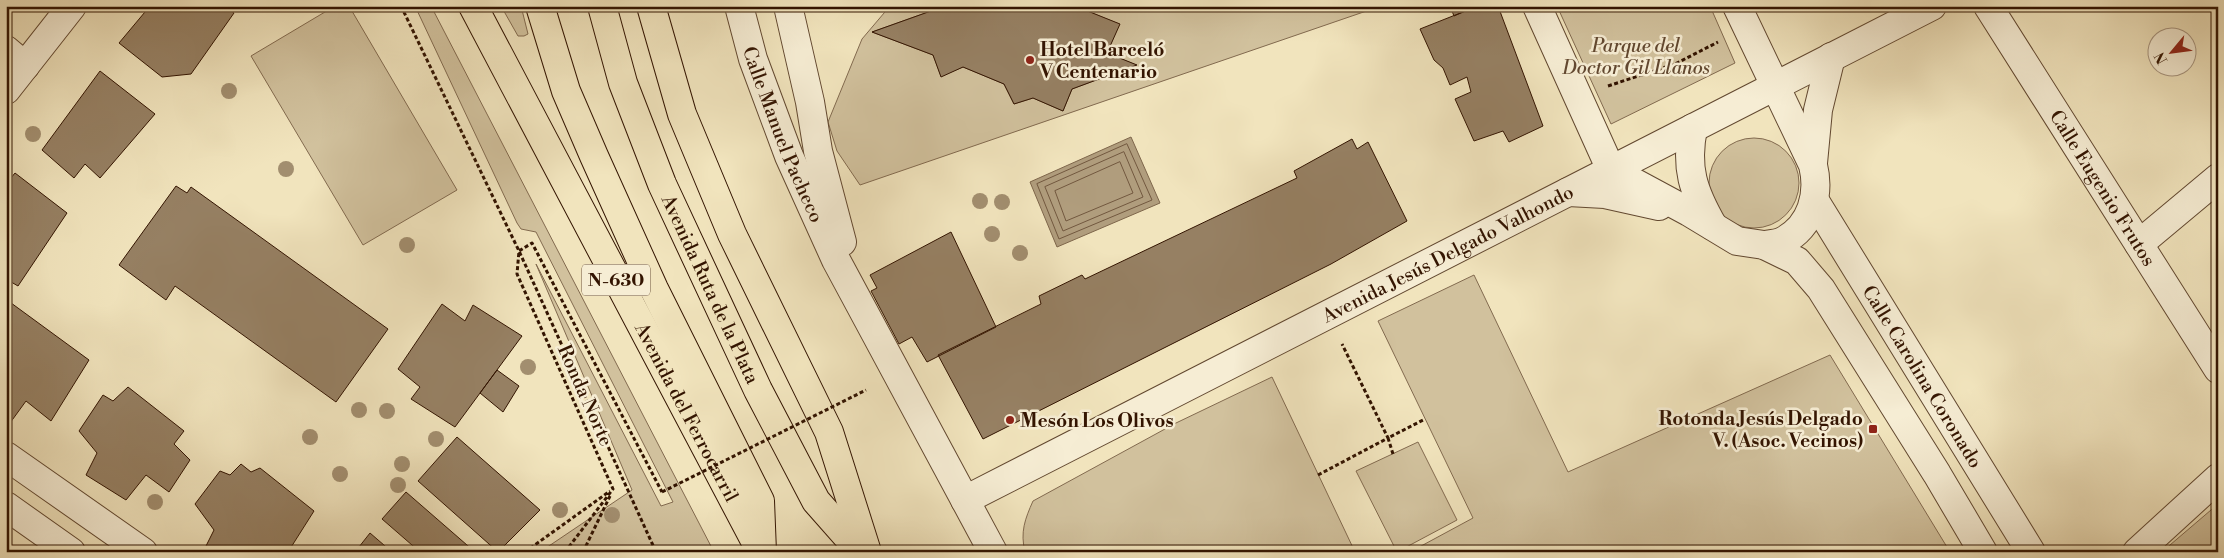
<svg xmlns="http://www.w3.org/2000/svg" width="2224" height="558" font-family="'Libre Bodoni',serif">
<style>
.green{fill:#d1c19d;stroke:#826a4f}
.water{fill:#b09d7d;stroke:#7e664b}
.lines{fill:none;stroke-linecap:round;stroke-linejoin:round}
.shore{stroke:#72583f;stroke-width:1}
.building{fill:#968063;stroke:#331401}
.street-casing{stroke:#624830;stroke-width:30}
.primary-casing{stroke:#331401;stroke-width:30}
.highway-casing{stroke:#331401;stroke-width:30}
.path{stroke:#331401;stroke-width:3;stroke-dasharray:4 2.5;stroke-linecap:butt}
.street{stroke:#f6edd4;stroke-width:28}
.primary{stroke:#f1e4bd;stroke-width:28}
.highway{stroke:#f1e4bd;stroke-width:28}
.path-bridge{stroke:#331401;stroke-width:3;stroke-dasharray:4 2.5;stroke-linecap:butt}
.tree{fill:#a28e6f}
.poi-dot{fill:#8f2418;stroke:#f6edd4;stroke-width:2}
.labels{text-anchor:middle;stroke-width:5;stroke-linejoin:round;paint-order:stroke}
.shield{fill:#f6edd4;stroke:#6e5540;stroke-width:1}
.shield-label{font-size:18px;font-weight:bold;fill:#331401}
.park-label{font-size:19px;font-style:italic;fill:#624830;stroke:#f6edd4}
.poi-label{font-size:19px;font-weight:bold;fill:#331401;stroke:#f6edd4;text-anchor:start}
.street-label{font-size:19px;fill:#331401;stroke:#f6edd4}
</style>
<rect width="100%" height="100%" fill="#f1e4bd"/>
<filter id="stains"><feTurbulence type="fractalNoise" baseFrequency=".004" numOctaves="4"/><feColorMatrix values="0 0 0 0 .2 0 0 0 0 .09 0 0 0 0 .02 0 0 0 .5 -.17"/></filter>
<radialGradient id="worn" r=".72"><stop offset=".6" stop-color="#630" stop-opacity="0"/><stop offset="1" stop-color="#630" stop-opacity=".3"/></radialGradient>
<!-- green -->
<path class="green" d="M 335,6 L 349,6 L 457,190 L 363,245 L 251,56 Z
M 415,6 L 431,6 L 714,552 L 540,552 L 632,490 L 536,264 L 661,506 L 673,502 L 536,232 L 521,229 L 517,223 Z
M 501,6 L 521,6 L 528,34 L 524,36 L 518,36 Z
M 890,6 L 945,6 L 872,32 L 933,55 L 941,76 L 963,67 L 1004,84 L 1014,104 L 1033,98 L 1063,111 L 1072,89 L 1136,65 L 1107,53 L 1119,24 L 1075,6 L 1381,6 L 860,185 L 837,151 L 828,122 L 862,39 Z
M 1557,6 L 1710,6 L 1735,63 L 1611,124 Z
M1709 183a45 45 0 1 1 90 0a45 45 0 1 1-90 0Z
M 1474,275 L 1568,472 L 1830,355 L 1950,552 L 1410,552 L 1473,518 L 1378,321 Z
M 1272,377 L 1355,552 L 1025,552 C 1020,532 1025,519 1033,501 L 1176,423 Z
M 1418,442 L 1457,520 L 1397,552 L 1356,471 Z
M 2218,504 L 2218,552 L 2164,552 L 2170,545 Z"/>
<!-- water -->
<path class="water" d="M 1131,137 L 1160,203 L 1057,247 L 1030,182 Z"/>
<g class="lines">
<!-- shore -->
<path class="shore" d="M 1127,144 L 1152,200 L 1059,239 L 1037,184 Z
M 1124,152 L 1143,197 L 1063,231 L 1045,187 Z
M 1120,162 L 1133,193 L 1066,221 L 1055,191 Z"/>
</g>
<!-- building -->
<path class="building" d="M 150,6 L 225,6 L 234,13 L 191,74 L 162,77 L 119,43 Z
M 945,6 L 1075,6 L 1120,24 L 1107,53 L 1137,65 L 1072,89 L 1063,111 L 1033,98 L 1014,104 L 1004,84 L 963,67 L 941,77 L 933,55 L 872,32 Z
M 1450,6 L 1477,6 L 1454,16 Z
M 1478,6 L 1498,6 L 1543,126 L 1509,142 L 1503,131 L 1474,141 L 1455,99 L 1471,92 L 1467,77 L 1450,85 L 1443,68 L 1434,60 L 1420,29 Z
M 100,71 L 155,114 L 100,178 L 85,164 L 74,178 L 42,150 Z
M 1352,139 L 1357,149 L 1368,142 L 1407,221 L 1331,264 L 983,439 L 938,355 L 1041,304 L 1039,296 L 1082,275 L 1085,279 L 1297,178 L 1294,171 Z
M 15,173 L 67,213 L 18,286 L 6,279 L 6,184 Z
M 176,186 L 187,193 L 191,187 L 388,329 L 336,402 L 175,286 L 166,300 L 119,265 Z
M 951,232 L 996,327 L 927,362 L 912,337 L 899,344 L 871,291 L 877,288 L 870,275 Z
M 7,300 L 89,360 L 51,421 L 26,401 L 10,423 L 6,421 Z
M 442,304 L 465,321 L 473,305 L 522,336 L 455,427 L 411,399 L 420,387 L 398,369 Z
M 497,370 L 519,386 L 503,412 L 480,393 Z
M 128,387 L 184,431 L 174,444 L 190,460 L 169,492 L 146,475 L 126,500 L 86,475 L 97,453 L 79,431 L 103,395 L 113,401 Z
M 457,437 L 540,510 L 498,552 L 418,481 Z
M 241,464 L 251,472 L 260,468 L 314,511 L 288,552 L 203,552 L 214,530 L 195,504 L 220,471 L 230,475 Z
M 406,492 L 475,552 L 420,552 L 382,519 Z
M 370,533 L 392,552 L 355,552 Z"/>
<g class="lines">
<defs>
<g id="street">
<path id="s1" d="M 739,6 L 753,59 L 789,156 L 836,260 L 993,552"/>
<path d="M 788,6 L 810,102 L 818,151 L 842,242"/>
<path d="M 1537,6 L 1611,170 L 1689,212 L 1737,241 L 1764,245 L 1797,261 L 1821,289 L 1937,474 L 1983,552"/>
<path d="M 1737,6 L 1813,165 C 1820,194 1812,226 1783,241 C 1777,244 1770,244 1764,245"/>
<path id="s2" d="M 1988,6 L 2218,369"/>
<path d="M 6,50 L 25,66"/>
<path d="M 6,90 L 72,6"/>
<path d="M 1693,128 C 1685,168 1693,191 1713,226"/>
<path d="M 1813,163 L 1818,110 L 1831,57"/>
<path d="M 1568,192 L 1605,194 L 1659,206"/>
<path id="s3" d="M 1815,201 L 2031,552"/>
<path d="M 2139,244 L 2218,178"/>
<path d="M 6,456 L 143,552"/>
<path id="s4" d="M 965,500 L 1932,6"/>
<path d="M 6,506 L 71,552"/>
<path d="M 2137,552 L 2218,478"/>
</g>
<g id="primary">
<path d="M 540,6 L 566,91 L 594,156 L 654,289 L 760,501 L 762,552"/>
<path id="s5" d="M 602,6 L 623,83 L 662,184 L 758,390 L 816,501 L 861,552"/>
</g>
<g id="highway">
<path id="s6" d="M 473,6 L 761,552"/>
<path d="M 651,6 L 682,114 L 732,234 L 829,432 L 867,552"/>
</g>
</defs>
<!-- street casing -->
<use href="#street" class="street-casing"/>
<!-- primary casing -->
<use href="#primary" class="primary-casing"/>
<!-- highway casing -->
<use href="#highway" class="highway-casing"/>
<!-- path -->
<path class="path" d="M 401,6 L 519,251 L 656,552
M 1608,86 L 1675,64 L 1718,42
M 1393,454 L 1388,438 L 1425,419
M 1318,475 L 1388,438 L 1342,344
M 525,552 L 610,491
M 565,552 L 613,489 L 517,274 L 519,251 L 532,243 L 662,492
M 583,552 L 610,496"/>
<!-- street -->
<use href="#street" class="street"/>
<!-- primary -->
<use href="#primary" class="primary"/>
<!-- highway -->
<use href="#highway" class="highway"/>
<!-- path-bridge -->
<path class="path-bridge" d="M 662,492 L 866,390"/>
</g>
<!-- trees -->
<g class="tree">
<circle cx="229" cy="91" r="8"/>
<circle cx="33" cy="134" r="8"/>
<circle cx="286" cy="169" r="8"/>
<circle cx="980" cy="201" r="8"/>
<circle cx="1002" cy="202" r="8"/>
<circle cx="992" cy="234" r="8"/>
<circle cx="407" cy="245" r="8"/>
<circle cx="1020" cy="253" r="8"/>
<circle cx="528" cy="367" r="8"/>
<circle cx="359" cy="410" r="8"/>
<circle cx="387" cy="411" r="8"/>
<circle cx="310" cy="437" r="8"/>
<circle cx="436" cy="439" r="8"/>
<circle cx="402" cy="464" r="8"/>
<circle cx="340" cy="474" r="8"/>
<circle cx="398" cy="485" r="8"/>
<circle cx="155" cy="502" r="8"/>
<circle cx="560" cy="510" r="8"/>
<circle cx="612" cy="515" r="8"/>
</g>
<!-- markers -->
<g class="poi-dot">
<circle cx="1030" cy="60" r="5"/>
<circle cx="1010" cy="420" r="5"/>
<rect x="1868" y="424" width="10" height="10" rx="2.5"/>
</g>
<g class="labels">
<!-- shield labels -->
<rect class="shield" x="582" y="264.5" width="68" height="31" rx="4"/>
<g class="shield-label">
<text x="616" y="286">N-630</text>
</g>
<!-- park labels -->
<g class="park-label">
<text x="1636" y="52">Parque del<tspan x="1636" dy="22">Doctor Gil Llanos</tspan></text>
</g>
<!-- poi labels -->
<g class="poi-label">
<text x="1040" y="56">Hotel Barceló<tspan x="1040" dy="22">V Centenario</tspan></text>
<text x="1863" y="425" text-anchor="end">Rotonda Jesús Delgado<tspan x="1863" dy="22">V. (Asoc. Vecinos)</tspan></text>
<text x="1020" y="427">Mesón Los Olivos</text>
</g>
<!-- street labels -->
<g class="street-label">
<text dy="7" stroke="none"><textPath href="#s1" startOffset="136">Calle Manuel Pacheco</textPath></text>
<text dy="7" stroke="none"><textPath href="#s2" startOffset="215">Calle Eugenio Frutos</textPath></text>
<text dy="7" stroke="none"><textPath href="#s4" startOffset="542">Avenida Jesús Delgado Valhondo</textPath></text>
<text dy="7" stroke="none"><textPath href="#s5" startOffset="304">Avenida Ruta de la Plata</textPath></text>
<text dy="7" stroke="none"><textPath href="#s3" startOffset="206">Calle Carolina Coronado</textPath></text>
<text transform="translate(586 395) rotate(66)" y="7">Ronda Norte</text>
<text dy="7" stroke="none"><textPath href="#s6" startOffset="459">Avenida del Ferrocarril</textPath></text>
</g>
</g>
<!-- margin -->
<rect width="2224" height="558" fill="none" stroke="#f1e4bd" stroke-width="25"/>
<rect x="8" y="8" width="2209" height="543" fill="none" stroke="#331401" stroke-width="2.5"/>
<rect x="12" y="12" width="2199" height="533" fill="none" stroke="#331401"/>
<!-- north arrow -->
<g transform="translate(2172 52) rotate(241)"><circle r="24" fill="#f6edd4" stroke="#a89680"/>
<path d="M0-4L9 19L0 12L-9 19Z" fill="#8f2418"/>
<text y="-8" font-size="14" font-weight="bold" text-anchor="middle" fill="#331401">N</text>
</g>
<rect width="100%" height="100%" filter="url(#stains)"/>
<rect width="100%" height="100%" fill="url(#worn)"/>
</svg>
